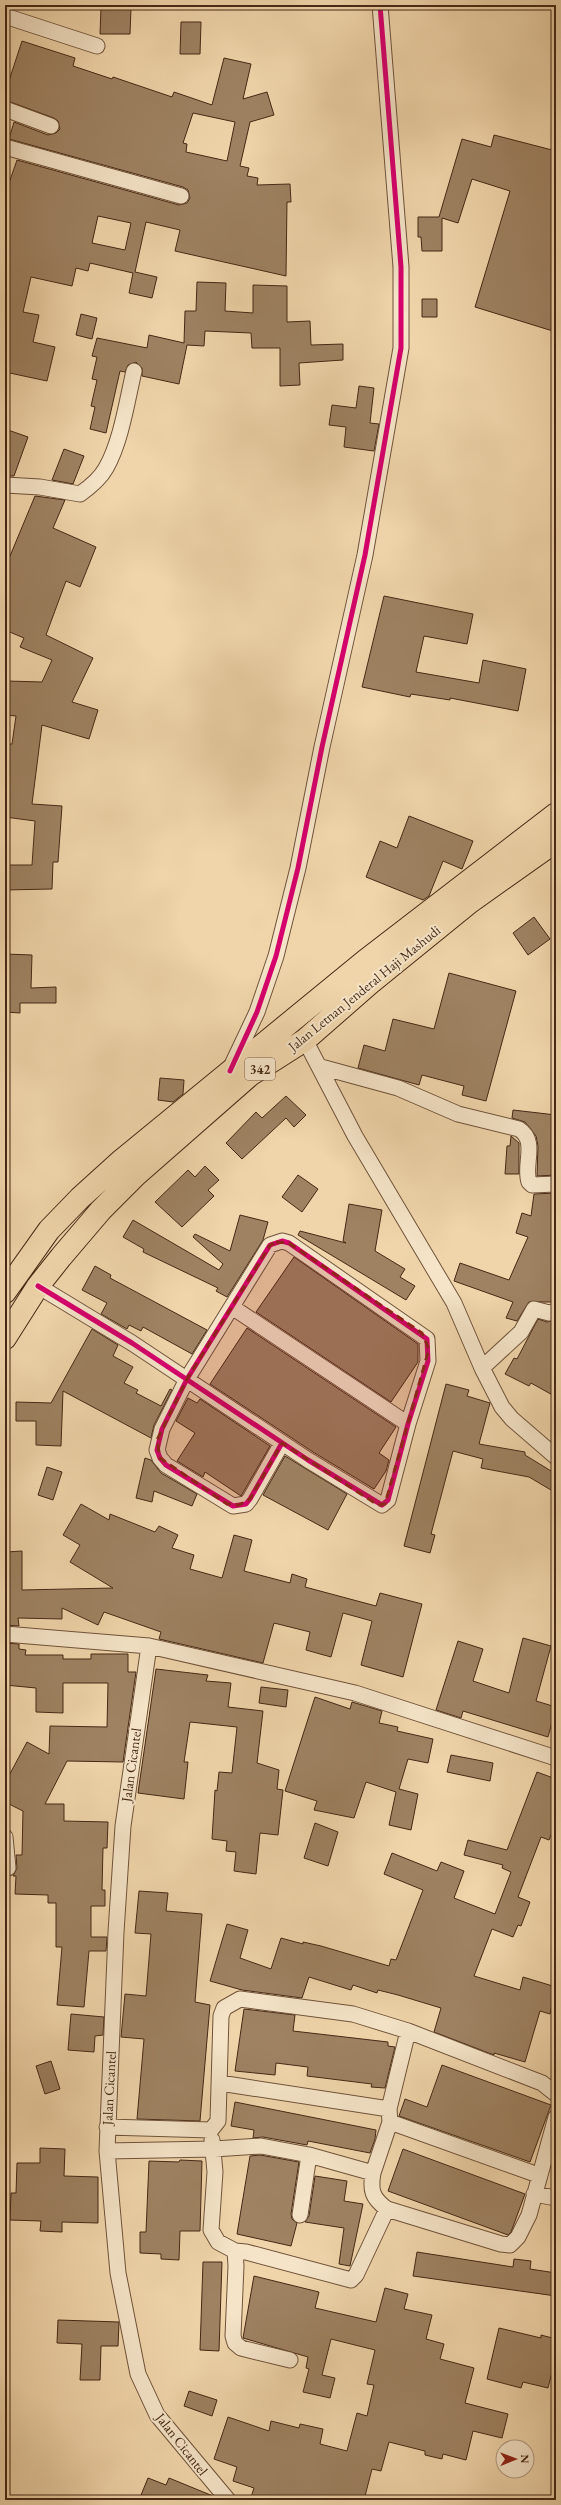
<svg xmlns="http://www.w3.org/2000/svg" width="561" height="2505" font-family="'EB Garamond',serif">
<style>
.building{fill:#9e8262;stroke:#452815;fill-rule:evenodd}
.lines{fill:none;stroke-linecap:round;stroke-linejoin:round}
.minor-casing{stroke:#70533a;stroke-width:17}
.primary-casing{stroke:#452815;stroke-width:24}
.minor{stroke:#f5e4c8;stroke-width:15}
.primary{stroke:#f0d5aa;stroke-width:22}
.cycleway-casing{stroke:#f5e4c8;stroke-width:8}
.cycleway{stroke:#d6006c;stroke-width:5}
.marked{fill:#8f2418;fill-opacity:0.2;stroke:#8f2418;stroke-width:3;stroke-dasharray:8 5;stroke-linejoin:round}
.labels{text-anchor:middle;stroke-width:4;stroke-linejoin:round;paint-order:stroke}
.shield{fill:#f5e4c8;stroke:#7a604b;stroke-width:1}
.shield-label{font-size:13px;font-weight:bold;fill:#452815}
.street-label{font-size:14px;fill:#452815;stroke:#f5e4c8}
</style>
<rect width="100%" height="100%" fill="#f0d5aa"/>
<filter id="stains"><feTurbulence type="fractalNoise" baseFrequency=".005" numOctaves="4"/><feColorMatrix values="0 0 0 0 .2 0 0 0 0 .09 0 0 0 0 .02 0 0 0 .5 -.17"/></filter>
<radialGradient id="worn" r=".72"><stop offset=".6" stop-color="#630" stop-opacity="0"/><stop offset="1" stop-color="#630" stop-opacity=".3"/></radialGradient>
<!-- building -->
<path class="building" d="M 101,8 L 131,8 L 130,34 L 100,34 Z
M 181,22 L 201,22 L 200,54 L 180,54 Z
M 22,41 L 75,58 L 73,66 L 112,79 L 113,77 L 172,97 L 174,92 L 212,105 L 224,58 L 251,64 L 243,99 L 267,92 L 274,115 L 250,122 L 240,166 L 249,168 L 247,176 L 258,178 L 257,185 L 290,184 L 291,202 L 287,202 L 286,276 L 175,251 L 180,230 L 146,222 L 135,272 L 157,277 L 152,298 L 129,293 L 133,273 L 90,263 L 88,271 L 76,268 L 72,286 L 31,277 L 23,312 L 39,315 L 33,342 L 55,347 L 47,381 L 5,372 L 5,182 L 9,183 L 17,160 L 179,205 L 187,203 L 190,198 L 188,190 L 183,187 L 9,139 L 14,122 L 48,135 L 56,133 L 60,129 L 58,121 L 54,118 L 5,100 L 5,93 ZM 193,113 L 235,122 L 227,161 L 186,152 L 187,144 L 183,143 ZM 98,216 L 131,223 L 125,250 L 92,243 Z
M 494,135 L 556,151 L 556,332 L 475,307 L 510,191 L 472,179 L 458,223 L 442,218 L 442,251 L 422,251 L 421,237 L 418,237 L 418,217 L 439,217 L 462,139 L 491,147 Z
M 197,282 L 226,283 L 225,311 L 253,313 L 253,285 L 287,286 L 287,322 L 310,321 L 311,345 L 343,344 L 343,360 L 299,363 L 300,385 L 280,386 L 280,348 L 252,348 L 251,333 L 205,331 L 204,346 L 187,345 L 179,384 L 142,376 L 142,368 L 136,362 L 128,365 L 125,372 L 120,371 L 106,433 L 90,429 L 95,407 L 91,406 L 97,380 L 92,379 L 97,357 L 92,356 L 97,338 L 147,348 L 149,335 L 184,343 L 185,311 L 196,311 Z
M 422,299 L 437,299 L 437,317 L 422,317 Z
M 81,314 L 97,318 L 92,339 L 76,335 Z
M 359,386 L 374,388 L 370,423 L 379,424 L 374,451 L 344,447 L 346,427 L 329,425 L 332,405 L 356,408 Z
M 5,429 L 28,437 L 14,476 L 5,476 Z
M 64,449 L 84,456 L 73,484 L 52,480 Z
M 35,496 L 65,500 L 53,528 L 96,547 L 80,587 L 66,581 L 46,635 L 93,658 L 72,702 L 98,710 L 89,739 L 42,725 L 32,804 L 62,806 L 58,862 L 53,862 L 52,889 L 5,890 L 5,865 L 32,865 L 35,821 L 5,817 L 5,744 L 12,744 L 16,716 L 5,715 L 7,681 L 42,682 L 52,660 L 20,647 L 24,638 L 5,630 L 5,568 Z
M 384,596 L 473,614 L 467,644 L 424,636 L 416,672 L 479,683 L 483,660 L 526,669 L 518,711 L 450,698 L 450,700 L 411,694 L 410,697 L 362,687 Z
M 409,816 L 473,841 L 462,869 L 443,861 L 429,896 L 423,900 L 366,877 L 380,841 L 397,848 Z
M 534,917 L 550,939 L 528,955 L 513,933 Z
M 5,954 L 32,955 L 31,988 L 56,987 L 56,1003 L 20,1003 L 20,1013 L 5,1012 Z
M 449,973 L 516,991 L 486,1101 L 462,1095 L 464,1086 L 422,1075 L 419,1085 L 358,1068 L 364,1045 L 385,1051 L 393,1019 L 434,1029 Z
M 160,1078 L 184,1080 L 183,1094 L 173,1102 L 158,1100 Z
M 286,1096 L 306,1115 L 294,1127 L 286,1118 L 242,1159 L 226,1143 L 256,1112 L 262,1118 Z
M 513,1110 L 556,1115 L 556,1175 L 537,1176 L 538,1146 L 536,1136 L 525,1122 L 512,1118 Z
M 511,1136 L 519,1143 L 519,1174 L 505,1174 L 507,1146 L 510,1146 Z
M 205,1166 L 219,1180 L 208,1190 L 214,1196 L 182,1227 L 155,1202 L 188,1170 L 195,1177 Z
M 298,1175 L 318,1189 L 302,1212 L 282,1197 Z
M 556,1193 L 556,1302 L 529,1302 L 517,1321 L 506,1318 L 513,1302 L 454,1281 L 460,1263 L 509,1280 L 528,1237 L 516,1233 L 522,1213 L 531,1216 L 534,1194 Z
M 349,1204 L 382,1210 L 375,1251 L 405,1269 L 400,1277 L 415,1286 L 406,1300 L 298,1235 L 300,1231 L 346,1243 L 343,1241 Z
M 240,1215 L 268,1222 L 263,1240 L 227,1297 L 216,1291 L 218,1288 L 143,1252 L 144,1249 L 123,1237 L 133,1220 L 219,1270 L 223,1264 L 193,1237 L 195,1234 L 230,1251 Z
M 294,1257 L 418,1344 L 418,1362 L 391,1402 L 256,1312 Z
M 95,1266 L 111,1275 L 110,1278 L 207,1330 L 192,1354 L 143,1327 L 141,1331 L 129,1325 L 127,1329 L 101,1314 L 107,1303 L 82,1290 Z
M 538,1319 L 547,1322 L 556,1320 L 556,1397 L 531,1383 L 529,1386 L 505,1374 L 514,1358 L 517,1359 Z
M 247,1328 L 396,1427 L 379,1453 L 389,1460 L 386,1471 L 374,1489 L 313,1452 L 210,1384 Z
M 92,1329 L 118,1345 L 113,1356 L 133,1367 L 124,1383 L 138,1390 L 136,1393 L 161,1406 L 170,1389 L 172,1390 L 154,1425 L 151,1438 L 63,1391 L 61,1446 L 36,1445 L 36,1421 L 16,1421 L 16,1402 L 51,1403 Z
M 446,1384 L 469,1390 L 467,1396 L 490,1403 L 479,1444 L 525,1452 L 525,1455 L 556,1474 L 556,1493 L 529,1477 L 481,1468 L 483,1459 L 453,1451 L 431,1534 L 435,1535 L 430,1553 L 404,1546 Z
M 188,1398 L 197,1403 L 200,1399 L 270,1446 L 241,1496 L 205,1472 L 203,1477 L 177,1461 L 195,1433 L 176,1421 Z
M 285,1456 L 347,1494 L 328,1530 L 263,1495 Z
M 145,1458 L 151,1460 L 161,1473 L 197,1494 L 192,1506 L 154,1491 L 152,1502 L 136,1498 Z
M 47,1467 L 62,1472 L 53,1500 L 38,1495 Z
M 81,1504 L 109,1520 L 110,1514 L 155,1532 L 159,1526 L 178,1535 L 172,1548 L 194,1555 L 190,1569 L 222,1578 L 234,1535 L 252,1540 L 244,1571 L 290,1583 L 292,1574 L 307,1579 L 305,1587 L 376,1606 L 380,1593 L 422,1604 L 403,1677 L 361,1665 L 372,1621 L 343,1613 L 331,1657 L 306,1650 L 310,1632 L 274,1623 L 263,1663 L 159,1639 L 161,1632 L 104,1612 L 98,1625 L 62,1608 L 62,1619 L 18,1618 L 19,1626 L 5,1625 L 6,1552 L 22,1551 L 22,1590 L 113,1588 L 70,1562 L 80,1545 L 63,1535 Z
M 523,1638 L 551,1646 L 536,1701 L 556,1707 L 548,1737 L 463,1711 L 461,1718 L 436,1710 L 458,1641 L 483,1649 L 473,1681 L 509,1693 Z
M 5,1643 L 19,1644 L 19,1649 L 26,1650 L 25,1655 L 63,1655 L 63,1659 L 91,1659 L 91,1654 L 128,1654 L 128,1672 L 136,1672 L 123,1762 L 67,1761 L 45,1804 L 64,1804 L 64,1821 L 108,1822 L 107,1848 L 103,1848 L 102,1890 L 105,1890 L 105,1906 L 91,1906 L 91,1937 L 107,1937 L 106,1951 L 89,1951 L 84,2007 L 57,2005 L 62,1947 L 56,1947 L 56,1903 L 48,1903 L 48,1895 L 15,1894 L 16,1876 L 13,1876 L 17,1868 L 16,1855 L 22,1855 L 23,1811 L 5,1802 L 5,1783 L 27,1742 L 49,1754 L 50,1726 L 107,1727 L 108,1683 L 63,1683 L 63,1713 L 36,1712 L 36,1688 L 5,1685 Z
M 156,1669 L 208,1675 L 206,1681 L 231,1683 L 228,1707 L 263,1711 L 257,1763 L 279,1770 L 277,1789 L 283,1790 L 278,1835 L 260,1833 L 256,1874 L 234,1871 L 236,1852 L 226,1851 L 227,1841 L 212,1839 L 215,1790 L 217,1791 L 219,1772 L 232,1773 L 237,1727 L 190,1722 L 184,1762 L 188,1762 L 184,1799 L 138,1793 Z
M 261,1687 L 288,1690 L 286,1707 L 259,1703 Z
M 315,1697 L 350,1709 L 352,1702 L 382,1711 L 379,1723 L 398,1727 L 397,1731 L 433,1739 L 428,1763 L 408,1759 L 399,1789 L 418,1794 L 411,1830 L 389,1825 L 396,1792 L 366,1782 L 354,1818 L 314,1810 L 317,1801 L 285,1791 Z
M 451,1755 L 493,1763 L 490,1781 L 447,1772 Z
M 537,1772 L 556,1779 L 556,1822 L 549,1840 L 541,1837 L 518,1897 L 530,1902 L 521,1926 L 518,1925 L 513,1937 L 492,1929 L 474,1976 L 520,1990 L 523,1977 L 556,1987 L 550,2014 L 540,2011 L 525,2062 L 494,2053 L 494,2055 L 434,2032 L 441,2008 L 398,1995 L 378,1990 L 377,1993 L 353,1985 L 351,1990 L 309,1977 L 302,1998 L 242,1990 L 210,1981 L 227,1924 L 248,1930 L 240,1958 L 271,1969 L 281,1938 L 303,1944 L 303,1942 L 321,1946 L 389,1966 L 391,1959 L 396,1960 L 423,1890 L 384,1874 L 392,1853 L 437,1871 L 441,1862 L 464,1871 L 454,1898 L 495,1914 L 511,1872 L 502,1868 L 503,1865 L 464,1855 L 468,1840 L 507,1850 Z
M 315,1823 L 338,1832 L 328,1866 L 304,1858 Z
M 139,1891 L 168,1893 L 166,1911 L 202,1914 L 195,2002 L 210,2005 L 200,2121 L 137,2119 L 144,2039 L 121,2037 L 125,1994 L 146,1996 L 151,1934 L 135,1933 Z
M 244,2009 L 295,2015 L 293,2031 L 388,2042 L 388,2046 L 395,2047 L 385,2088 L 371,2087 L 372,2084 L 307,2076 L 308,2067 L 276,2063 L 275,2075 L 235,2071 Z
M 71,2014 L 104,2017 L 103,2035 L 95,2036 L 94,2052 L 68,2050 Z
M 51,2061 L 60,2089 L 45,2094 L 36,2066 Z
M 442,2065 L 551,2105 L 530,2162 L 399,2116 L 405,2099 L 427,2107 Z
M 235,2102 L 376,2130 L 375,2139 L 370,2153 L 308,2141 L 307,2145 L 263,2137 L 253,2138 L 254,2130 L 231,2126 Z
M 40,2148 L 65,2149 L 64,2176 L 98,2177 L 98,2223 L 62,2222 L 62,2232 L 40,2231 L 41,2221 L 10,2220 L 11,2193 L 16,2193 L 17,2163 L 40,2163 Z
M 403,2149 L 525,2194 L 511,2232 L 508,2235 L 388,2191 Z
M 260,2155 L 299,2162 L 291,2214 L 292,2219 L 297,2223 L 291,2246 L 237,2234 L 250,2156 Z
M 180,2160 L 202,2161 L 200,2231 L 180,2231 L 179,2260 L 161,2259 L 161,2254 L 140,2253 L 140,2232 L 146,2232 L 149,2161 L 179,2162 Z
M 315,2176 L 347,2181 L 344,2201 L 363,2204 L 350,2266 L 339,2264 L 344,2228 L 305,2222 L 309,2216 Z
M 417,2252 L 513,2267 L 514,2259 L 531,2261 L 530,2269 L 556,2273 L 556,2296 L 413,2276 Z
M 203,2262 L 222,2262 L 219,2351 L 200,2350 Z
M 254,2276 L 319,2292 L 315,2308 L 376,2322 L 385,2288 L 408,2294 L 404,2309 L 432,2315 L 426,2339 L 444,2344 L 440,2359 L 474,2368 L 465,2403 L 508,2414 L 502,2438 L 473,2431 L 466,2460 L 443,2454 L 442,2459 L 425,2455 L 425,2451 L 389,2442 L 381,2471 L 372,2469 L 364,2500 L 250,2500 L 254,2488 L 233,2481 L 237,2467 L 214,2459 L 228,2417 L 269,2431 L 271,2421 L 299,2428 L 300,2424 L 323,2429 L 320,2444 L 347,2451 L 357,2413 L 367,2416 L 374,2385 L 367,2384 L 375,2350 L 331,2339 L 322,2375 L 335,2378 L 330,2398 L 303,2392 L 309,2369 L 306,2368 L 308,2357 L 243,2338 Z
M 58,2320 L 119,2322 L 118,2346 L 101,2346 L 100,2380 L 80,2380 L 82,2344 L 57,2343 Z
M 499,2328 L 541,2338 L 541,2335 L 556,2339 L 556,2369 L 553,2368 L 548,2388 L 523,2382 L 521,2388 L 487,2379 Z
M 189,2391 L 217,2400 L 212,2416 L 184,2406 Z
M 148,2478 L 166,2485 L 169,2478 L 213,2496 L 216,2500 L 139,2500 Z"/>
<g class="lines">
<defs>
<path id="minor" d="M 5,16 L 97,46
M 5,109 L 51,126
M 5,147 L 181,196
M 5,485 L 40,487 L 80,494 C 90,487 100,479 106,468 C 121,442 127,401 134,371
M 305,1040 L 355,1136 L 454,1303 L 482,1368 L 502,1407 L 512,1419 L 556,1457
M 231,1067 L 257,1012 L 276,956 L 298,868 L 322,747 L 365,555 L 401,348 L 401,267 L 380,5
M 321,1067 L 398,1088 L 458,1114 L 519,1129 C 538,1141 523,1165 529,1182 L 532,1185 L 556,1184
M 38,1286 L 132,1343 L 308,1460 L 382,1505 L 388,1500 L 408,1424 L 428,1361 L 427,1339 L 289,1243 L 282,1241 L 270,1245 L 187,1379 L 162,1429 L 157,1450 L 160,1458 L 166,1465 L 233,1506 L 246,1504 L 250,1499 L 282,1443
M 232,1307 L 408,1424
M 482,1368 L 521,1332 L 534,1309 L 549,1313 L 556,1311
M 5,1634 L 149,1646 L 355,1693 L 556,1758
M 149,1646 L 123,1826 L 116,1932 L 107,2151 L 118,2273 L 138,2374 L 157,2415 L 228,2500
M 5,1837 L 8,1868
M 220,2083 L 389,2109
M 390,2122 L 538,2175
M 107,2127 L 211,2130 L 218,2121 L 221,2016 L 224,2008 L 240,1999 L 353,2014 L 408,2031 L 542,2083 L 556,2094
M 212,2140 L 215,2172 L 211,2230 L 218,2242 L 235,2251 L 236,2266 L 233,2336 L 235,2343 L 241,2348 L 290,2360
M 107,2151 L 214,2149 L 261,2146 L 309,2155 L 373,2173 C 370,2190 372,2198 387,2209 L 501,2244 L 510,2245 L 518,2237 L 529,2215 L 556,2117
M 373,2173 L 390,2122 L 389,2109 L 408,2031
M 534,2194 L 556,2198
M 300,2215 L 309,2155
M 235,2251 L 246,2252 L 351,2280 L 356,2275 L 387,2209"/>
<path id="primary" d="M 5,1292 L 49,1230 L 80,1198 L 122,1160 L 365,961 L 556,814
M 5,1338 L 38,1286 L 61,1257 L 101,1210 L 136,1175 L 250,1075 L 305,1040 L 369,984 L 470,902 L 556,841"/>
</defs>
<!-- minor casing -->
<use href="#minor" class="minor-casing"/>
<!-- primary casing -->
<use href="#primary" class="primary-casing"/>
<!-- minor -->
<use href="#minor" class="minor"/>
<!-- primary -->
<use href="#primary" class="primary"/>
<defs>
<path id="cycleway" d="M 230,1071 L 257,1012 L 276,956 L 298,868 L 322,747 L 365,555 L 401,348 L 401,267 L 380,5
M 38,1286 L 132,1343 L 308,1460 L 382,1505 L 388,1500 L 408,1424 L 428,1361 L 427,1339 L 289,1243 L 282,1241 L 270,1245 L 187,1379 L 162,1429 L 157,1450 L 160,1458 L 166,1465 L 233,1506 L 246,1504 L 250,1499 L 282,1443"/>
</defs>
<!-- cycleway casing -->
<use href="#cycleway" class="cycleway-casing"/>
<!-- cycleway -->
<use href="#cycleway" class="cycleway"/>
</g>
<!-- marked area -->
<path class="marked" d="M 276,1242 L 289,1243 L 422,1333 L 429,1349 L 385,1504 L 378,1505 L 282,1443 L 250,1499 L 239,1505 L 227,1504 L 160,1458 L 157,1440 L 187,1379 L 270,1245 Z"/>
<g class="labels">
<!-- shield labels -->
<rect class="shield" x="245" y="1058" width="30" height="22" rx="3"/>
<g class="shield-label">
<text x="260" y="1074">342</text>
</g>
<!-- street labels -->
<g class="street-label">
<text transform="translate(364 988) rotate(-39)" y="5">Jalan Letnan Jenderal Haji Mashudi</text>
<text transform="translate(131 1765) rotate(-82)" y="5">Jalan Cicantel</text>
<text transform="translate(109 2088) rotate(-87)" y="5">Jalan Cicantel</text>
<text transform="translate(182 2444) rotate(52)" y="5">Jalan Cicantel</text>
</g>
</g>
<!-- margin -->
<rect width="561" height="2505" fill="none" stroke="#f0d5aa" stroke-width="20"/>
<rect x="6" y="6" width="549" height="2493" fill="none" stroke="#452815" stroke-width="2"/>
<rect x="10" y="10" width="541" height="2485" fill="none" stroke="#452815"/>
<!-- north arrow -->
<g transform="translate(515 2459) rotate(89)"><circle r="19" fill="#f5e4c8" stroke="#af9980"/>
<path d="M0-3L7 15L0 10L-7 15Z" fill="#8f2418"/>
<text y="-6" font-size="11" font-weight="bold" text-anchor="middle" fill="#452815">N</text>
</g>
<rect width="100%" height="100%" filter="url(#stains)"/>
<rect width="100%" height="100%" fill="url(#worn)"/>
</svg>
